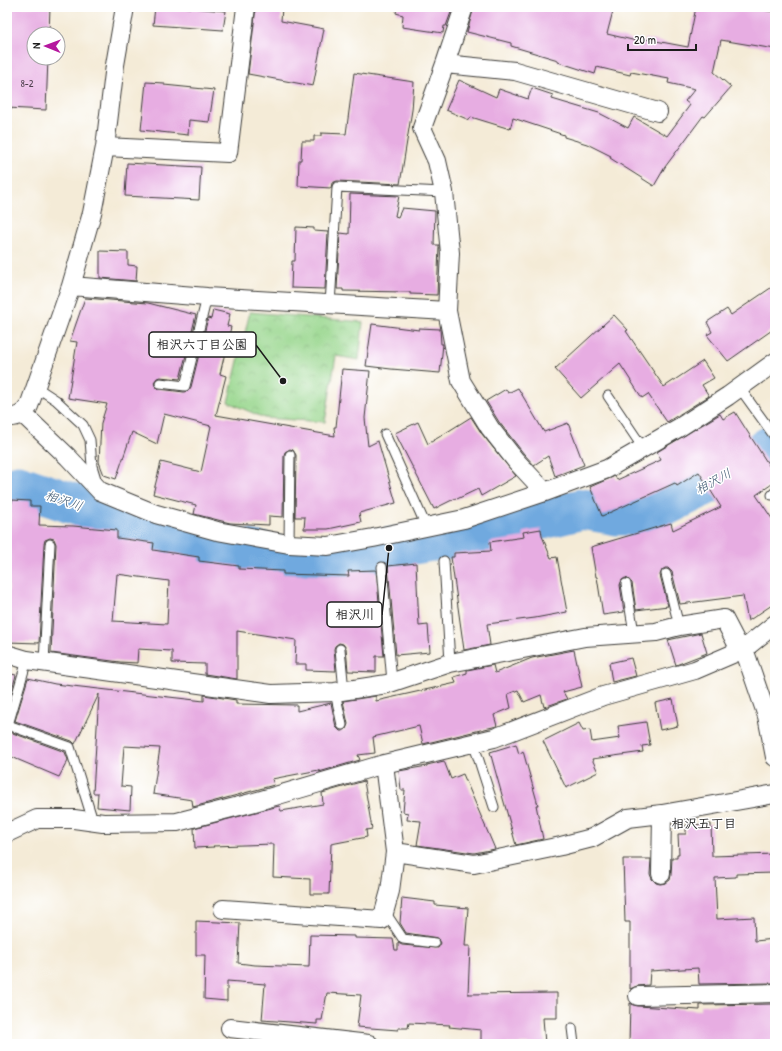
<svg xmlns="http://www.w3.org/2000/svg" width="782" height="1051" font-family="'Patrick Hand','Klee One',sans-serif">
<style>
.park{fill:url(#park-crowns);stroke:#5a7954}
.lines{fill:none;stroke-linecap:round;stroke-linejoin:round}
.river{stroke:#6fa9df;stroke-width:41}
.building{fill:#e7ade2;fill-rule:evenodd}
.lane-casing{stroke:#3c3b38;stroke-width:11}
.street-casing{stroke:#3c3b38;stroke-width:20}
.lane{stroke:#fff;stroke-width:9}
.street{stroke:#fff;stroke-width:18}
.labels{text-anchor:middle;stroke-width:3;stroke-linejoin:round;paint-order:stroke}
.number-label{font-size:10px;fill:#4f404e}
.water-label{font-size:13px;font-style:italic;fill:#415b74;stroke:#fff}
.neighbourhood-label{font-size:13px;font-weight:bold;fill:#1c1c1c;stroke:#fff}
.leader{fill:none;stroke:#1c1c1c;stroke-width:1.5}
.callout-dot{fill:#1c1c1c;stroke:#fff;stroke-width:1.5}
.callout{fill:#fff;stroke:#1c1c1c;stroke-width:1.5}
.callout-label{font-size:13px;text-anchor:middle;font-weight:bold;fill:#1c1c1c}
</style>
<defs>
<pattern id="park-crowns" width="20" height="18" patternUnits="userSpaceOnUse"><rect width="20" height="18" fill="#97d68c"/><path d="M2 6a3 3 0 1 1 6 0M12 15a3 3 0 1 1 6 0" fill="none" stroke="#82b778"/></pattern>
</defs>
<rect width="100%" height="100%" fill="#fff"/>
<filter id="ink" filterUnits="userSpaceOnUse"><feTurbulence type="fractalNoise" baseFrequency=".025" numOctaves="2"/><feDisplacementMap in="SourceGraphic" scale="8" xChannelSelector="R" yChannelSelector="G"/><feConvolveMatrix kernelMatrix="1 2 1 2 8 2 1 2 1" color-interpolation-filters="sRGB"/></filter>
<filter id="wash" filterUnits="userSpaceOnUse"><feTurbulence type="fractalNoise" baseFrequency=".012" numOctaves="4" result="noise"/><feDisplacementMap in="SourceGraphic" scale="16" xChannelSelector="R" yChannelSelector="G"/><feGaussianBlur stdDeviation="0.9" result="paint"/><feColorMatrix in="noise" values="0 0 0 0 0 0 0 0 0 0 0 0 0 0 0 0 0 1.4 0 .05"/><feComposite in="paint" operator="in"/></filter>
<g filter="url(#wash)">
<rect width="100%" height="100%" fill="#f4ebd7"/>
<!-- park -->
<path class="park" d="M 250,312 L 363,322 L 359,360 L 336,356 L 325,422 L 264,418 L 228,402 Z"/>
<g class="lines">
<!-- river -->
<path class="river" d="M 18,485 L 159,533 L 311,562 L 346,561 L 389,548 L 494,531 L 582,509 L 617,515 L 647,515 L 716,480 L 775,443"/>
</g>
<g id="blocks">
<!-- building -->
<path class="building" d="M 7,7 L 50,7 L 49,34 L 34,34 L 34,58 L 48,58 L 46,110 L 7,108 Z
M 155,7 L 179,7 L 226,11 L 223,30 L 153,25 Z
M 256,7 L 282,7 L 281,21 L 324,29 L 313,86 L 248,74 Z
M 397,7 L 453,7 L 446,26 L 444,26 L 443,33 L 402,27 L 403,15 L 396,13 Z
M 474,7 L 614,7 L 607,34 L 645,43 L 645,39 L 688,47 L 696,7 L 742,7 L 775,12 L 775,49 L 721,40 L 714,72 L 731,87 L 705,117 L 703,116 L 665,167 L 654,186 L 610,158 L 611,156 L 587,144 L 564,137 L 564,135 L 513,118 L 510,129 L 471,117 L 469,120 L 446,110 L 459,80 L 496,97 L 499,89 L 528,99 L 532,88 L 553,95 L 552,99 L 599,113 L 628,128 L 634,117 L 667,136 L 690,105 L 685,101 L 695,89 L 668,83 L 669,79 L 631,72 L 630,75 L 597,67 L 595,74 L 558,62 L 558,60 L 511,46 L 511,43 L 467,32 Z
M 354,73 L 414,82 L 412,110 L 400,184 L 337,181 L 332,183 L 331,188 L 298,186 L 299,160 L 301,160 L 302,141 L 314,141 L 314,136 L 321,136 L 321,133 L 346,134 Z
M 146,82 L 164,83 L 164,85 L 214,90 L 209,122 L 189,120 L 188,135 L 141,130 Z
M 127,163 L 201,167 L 199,200 L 125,196 Z
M 350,194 L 399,196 L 395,216 L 398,217 L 402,208 L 435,211 L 434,245 L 439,245 L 439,247 L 437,295 L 410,294 L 410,292 L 343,291 L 343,289 L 337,289 L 340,233 L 349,234 Z
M 296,227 L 314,228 L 314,231 L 328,232 L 325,289 L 291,288 L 292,261 L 295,261 Z
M 100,251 L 128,252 L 128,265 L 137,266 L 136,281 L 100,278 Z
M 775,285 L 775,328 L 728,361 L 707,335 L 712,332 L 707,322 L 727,309 L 731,315 Z
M 85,298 L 148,303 L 196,315 L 180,379 L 160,377 L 157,378 L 154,382 L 155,386 L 159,389 L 184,392 L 189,390 L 191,387 L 208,318 L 211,319 L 213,310 L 230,314 L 227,326 L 231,327 L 220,374 L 226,376 L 216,415 L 335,436 L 334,427 L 336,427 L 342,369 L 370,371 L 365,418 L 368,446 L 378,441 L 396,503 L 359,513 L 361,522 L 328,529 L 304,529 L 305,517 L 295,517 L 296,455 L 293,450 L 290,449 L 285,452 L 284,455 L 283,517 L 269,516 L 269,525 L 230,523 L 194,514 L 196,505 L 153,494 L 161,462 L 201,472 L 211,426 L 164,414 L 157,444 L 132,432 L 116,479 L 104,475 L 99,462 L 101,423 L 107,404 L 68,398 L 77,342 L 70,341 Z
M 614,315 L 628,330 L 626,331 L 664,387 L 703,361 L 714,378 L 702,385 L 709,396 L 667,422 L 648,394 L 642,398 L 620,364 L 581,398 L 555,369 Z
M 372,324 L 419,330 L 419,328 L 440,329 L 441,344 L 443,344 L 440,373 L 391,369 L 366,366 Z
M 518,388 L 544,432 L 568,423 L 584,465 L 555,476 L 548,456 L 534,465 L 524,454 L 499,422 L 486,401 L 506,389 L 508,393 Z
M 735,412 L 775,475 L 775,482 L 756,495 L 775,523 L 775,603 L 748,621 L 743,596 L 680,604 L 672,572 L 668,568 L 665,568 L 662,570 L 660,575 L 668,606 L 636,610 L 632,583 L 628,579 L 625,578 L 622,580 L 620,585 L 624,612 L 603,615 L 597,577 L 596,577 L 591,547 L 671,523 L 673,530 L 721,507 L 699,472 L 677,486 L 675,483 L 602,516 L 590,487 L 615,476 L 617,480 L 661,460 L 657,452 L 720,414 L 723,419 Z
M 471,417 L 482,434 L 516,476 L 481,496 L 478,489 L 457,499 L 456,498 L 434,509 L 395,433 L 418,422 L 428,444 Z
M 12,500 L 30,501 L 30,506 L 40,506 L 39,525 L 73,526 L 117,530 L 117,538 L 154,543 L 153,550 L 199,557 L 199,561 L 239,566 L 239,569 L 283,571 L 283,574 L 349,576 L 348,571 L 376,570 L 384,656 L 376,656 L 376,672 L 348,671 L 346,648 L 343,644 L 339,643 L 335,646 L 334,649 L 336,671 L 306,670 L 306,664 L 295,664 L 296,640 L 237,631 L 237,679 L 205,674 L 205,664 L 172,663 L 172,651 L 138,649 L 137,663 L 120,662 L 51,653 L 56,544 L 54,539 L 50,538 L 45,540 L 44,544 L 39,643 L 7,642 L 9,576 L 7,576 L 7,544 ZM 117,574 L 169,581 L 167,624 L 113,621 Z
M 541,529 L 542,536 L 551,558 L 557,557 L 567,612 L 535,618 L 487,624 L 490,645 L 464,650 L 451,557 L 454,557 L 454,553 L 491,551 L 490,542 L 524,537 L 523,532 Z
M 416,563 L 419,626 L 428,625 L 430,652 L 396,655 L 388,566 Z
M 701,633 L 707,653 L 676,665 L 668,640 Z
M 574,650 L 582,687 L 563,692 L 567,699 L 544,707 L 541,695 L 524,702 L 518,690 L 508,694 L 511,708 L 494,715 L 497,726 L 423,744 L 419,726 L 373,737 L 375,753 L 358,755 L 360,760 L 319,772 L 319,770 L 272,779 L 274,785 L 193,807 L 192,800 L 153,794 L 160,748 L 124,746 L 121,786 L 131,787 L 130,810 L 97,807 L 98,793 L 93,793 L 99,694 L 75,744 L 72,741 L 15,721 L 28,678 L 55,684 L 204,701 L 204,695 L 236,700 L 236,704 L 297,705 L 297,711 L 331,703 L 336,727 L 340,731 L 343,731 L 346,729 L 348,724 L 343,701 L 376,696 L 376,701 L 456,683 L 454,677 L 467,673 L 467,670 L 493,665 L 495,673 L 532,658 Z
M 631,658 L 636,676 L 612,682 L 609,663 Z
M 7,673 L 16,675 L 7,707 Z
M 673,699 L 678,726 L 660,730 L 655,703 Z
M 646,722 L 650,745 L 642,746 L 643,752 L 592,759 L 598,772 L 566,788 L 543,741 L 579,723 L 583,731 L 590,730 L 592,742 L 620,738 L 618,726 Z
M 7,731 L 65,752 L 68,760 L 59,777 L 7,755 Z
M 516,744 L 519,754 L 523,751 L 538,805 L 536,805 L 543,839 L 516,845 L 490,752 Z
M 444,761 L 451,779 L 463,774 L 495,849 L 474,853 L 417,845 L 421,821 L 407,820 L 408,813 L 403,812 L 405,790 L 401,790 L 399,771 L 427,766 L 427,765 Z
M 364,781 L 372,829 L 366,830 L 367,837 L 331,844 L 329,894 L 310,894 L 310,879 L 273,877 L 274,844 L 213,846 L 214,847 L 195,848 L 194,828 L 279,806 L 281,811 L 323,804 L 322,793 Z
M 711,824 L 712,856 L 775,854 L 775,873 L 736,874 L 736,877 L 715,878 L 717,919 L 754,917 L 755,941 L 775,939 L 775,983 L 699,984 L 698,968 L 650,971 L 649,985 L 637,986 L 630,989 L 630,922 L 625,922 L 623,859 L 651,859 L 650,874 L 652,879 L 656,883 L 660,884 L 666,883 L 670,880 L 671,875 L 672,858 L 677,858 L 677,854 L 679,854 L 678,834 L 686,834 L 686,825 Z
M 402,898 L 435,902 L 435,905 L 468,908 L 465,946 L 470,946 L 468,994 L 557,993 L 557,1018 L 543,1018 L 545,1044 L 481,1044 L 481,1030 L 449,1027 L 450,1025 L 409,1023 L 408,1028 L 398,1028 L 398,1030 L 357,1027 L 361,995 L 327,993 L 322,1020 L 317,1020 L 317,1024 L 262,1020 L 265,984 L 227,981 L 227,1001 L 204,999 L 205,955 L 196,955 L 196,921 L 240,923 L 238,963 L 255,965 L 309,967 L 310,935 L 355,936 L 355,938 L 393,939 L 395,950 L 398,950 L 398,943 L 402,945 L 438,948 L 441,943 L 438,938 L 406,933 L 400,923 Z
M 630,1003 L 633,1005 L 638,1006 L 700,1010 L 700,1005 L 775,1004 L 775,1044 L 629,1044 Z"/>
</g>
</g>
<g filter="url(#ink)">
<use href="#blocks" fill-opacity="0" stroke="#3c3b38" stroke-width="1"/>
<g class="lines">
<defs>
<path id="lane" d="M 330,305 L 337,187 L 444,192
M 160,383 L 185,386 L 207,297
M 36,387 L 56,400 L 83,425 L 90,440 L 92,466 L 97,482
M 739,387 L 775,437
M 608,396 L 643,448
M 385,434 L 426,526
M 772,495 L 775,492
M 289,544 L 290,455
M 444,561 L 450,663
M 382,567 L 392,682
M 666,574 L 679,626
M 626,584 L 634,633
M 340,649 L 344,691
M 27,660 L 8,725 L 70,747 L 93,821
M 44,663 L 50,544
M 335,692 L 342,725
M 473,742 L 494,807
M 385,912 L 403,939 L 435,943
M 572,1028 L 574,1044"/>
<path id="street" d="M 464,7 L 445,64 L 422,128 L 437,161 L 444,192 L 450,253 L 447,311 L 461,381 L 490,428 L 516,461 L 545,492 L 607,469 L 680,427 L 728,396 L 775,362
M 445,64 L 515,71 L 658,112
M 105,147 L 228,153 L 246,7
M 71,286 L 207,297 L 447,311
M 23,414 L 68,457 L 100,491 L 156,514 L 217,531 L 289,544 L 328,546 L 373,538 L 464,519 L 545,492
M 7,417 C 18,418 23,414 29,406 L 71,286 L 92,213 L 105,147 L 115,65 L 125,7
M 7,654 L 27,660 L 271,694 L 335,692 L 387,684 L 450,663 L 585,637 L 656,632 L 679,626 L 724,619 L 736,642 L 744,649 L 767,716 L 775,757
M 7,833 L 37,819 L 74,819 L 103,823 L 177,822 L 251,803 L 384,764 L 494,738 L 603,696 L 695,670 L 744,649 L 775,624
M 395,852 L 474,864 L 561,846 L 592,838 L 628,818 L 662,814
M 661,874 L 662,814 L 775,794
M 223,909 L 382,920 L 390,891 L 395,852 L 384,764
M 638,996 L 775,993
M 230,1028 L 369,1044"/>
</defs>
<!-- lane casing -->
<use href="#lane" class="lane-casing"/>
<!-- street casing -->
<use href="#street" class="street-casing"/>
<!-- lane -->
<use href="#lane" class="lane"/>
<!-- street -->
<use href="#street" class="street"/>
</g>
</g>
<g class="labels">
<!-- number labels -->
<g class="number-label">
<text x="27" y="87">8-2</text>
</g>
<!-- water labels -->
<g class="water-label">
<text transform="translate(713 481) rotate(-29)" y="5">相沢川</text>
<text transform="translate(64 500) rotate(19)" y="5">相沢川</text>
</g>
<!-- neighbourhood labels -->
<g class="neighbourhood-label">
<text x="704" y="828">相沢五丁目</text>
</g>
</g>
<!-- callouts -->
<path class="leader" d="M283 381L256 345M389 548L382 615"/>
<g class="callout-dot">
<circle cx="283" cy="381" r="4"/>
<circle cx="389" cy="548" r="4"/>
</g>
<g class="callout">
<rect x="149" y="332" width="107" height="25" rx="4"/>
<rect x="327" y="602" width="55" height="25" rx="4"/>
</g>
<g class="callout-label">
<text x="202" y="349">相沢六丁目公園</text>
<text x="355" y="619">相沢川</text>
</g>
<!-- margin -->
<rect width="782" height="1051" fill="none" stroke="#fff" stroke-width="24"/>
<!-- north arrow -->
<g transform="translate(46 46) rotate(271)"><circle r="19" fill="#ffffff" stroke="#a4a4a4"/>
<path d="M0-3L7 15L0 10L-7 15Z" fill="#b5179e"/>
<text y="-6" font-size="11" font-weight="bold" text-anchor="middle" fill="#1c1c1c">N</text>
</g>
<!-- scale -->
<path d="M628 44v6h68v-6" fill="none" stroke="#1c1c1c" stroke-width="2"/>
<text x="634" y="44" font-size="12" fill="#1c1c1c" stroke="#ffffff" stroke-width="3" paint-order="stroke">20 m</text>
</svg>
